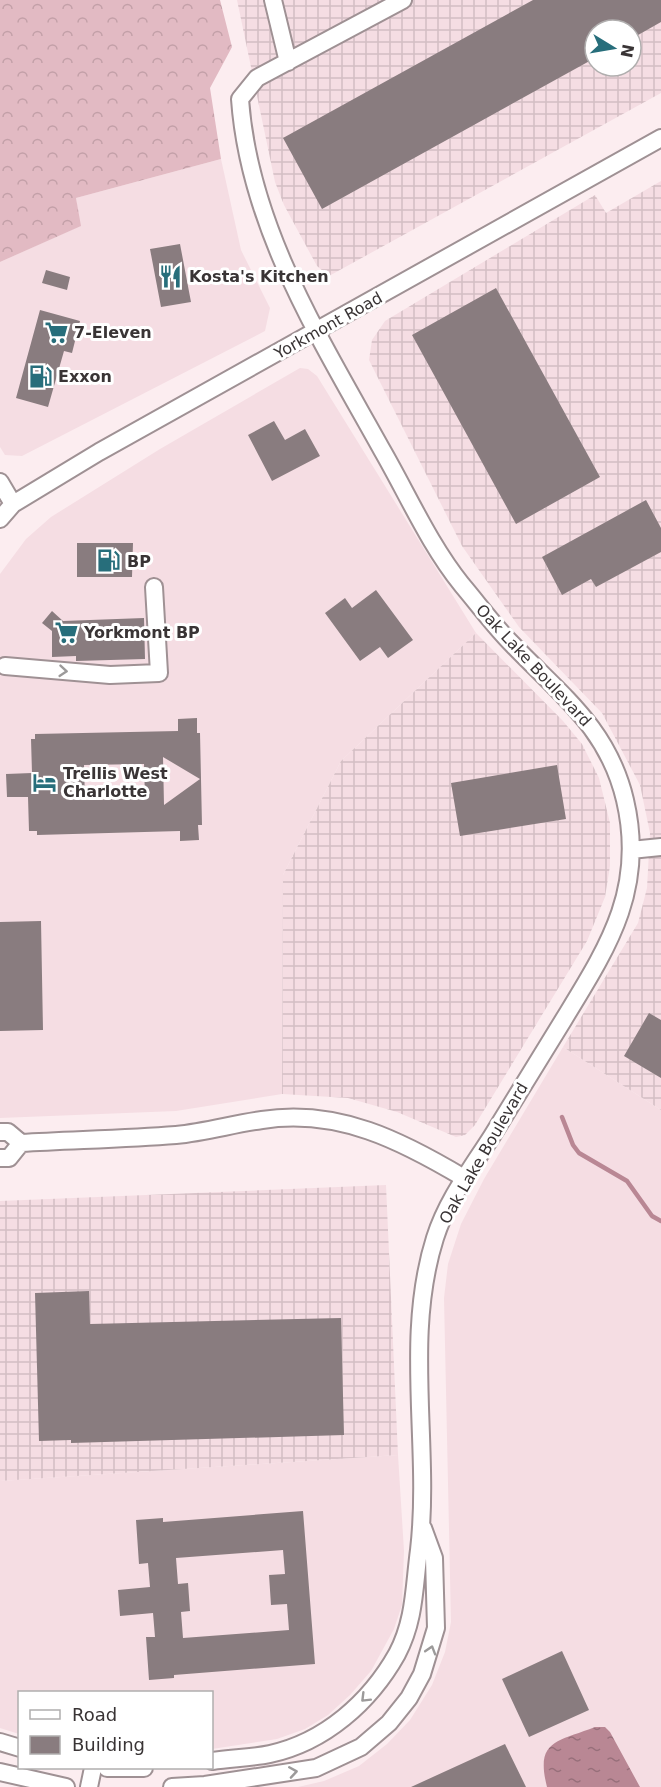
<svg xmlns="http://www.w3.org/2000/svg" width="661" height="1787" font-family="'DejaVu Sans',sans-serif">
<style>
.built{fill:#f5dde3}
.industrial{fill:url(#industrial-grid);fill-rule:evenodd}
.forest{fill:url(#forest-crowns)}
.water{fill:url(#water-ripples)}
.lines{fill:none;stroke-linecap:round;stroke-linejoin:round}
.stream{stroke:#b98794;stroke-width:4.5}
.building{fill:#897c7f;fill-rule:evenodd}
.minor-casing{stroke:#9f9194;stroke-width:20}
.minor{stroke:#fff;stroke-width:16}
.oneway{stroke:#9c9a9a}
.labels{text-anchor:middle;stroke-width:6;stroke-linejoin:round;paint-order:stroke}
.poi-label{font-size:16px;font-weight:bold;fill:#393435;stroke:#fff;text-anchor:start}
.street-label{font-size:16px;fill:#393435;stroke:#fff}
</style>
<defs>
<pattern id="industrial-grid" width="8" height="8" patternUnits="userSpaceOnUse" patternTransform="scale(1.5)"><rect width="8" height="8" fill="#f5dde3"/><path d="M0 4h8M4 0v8" fill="none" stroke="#d3bec3"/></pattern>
<pattern id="forest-crowns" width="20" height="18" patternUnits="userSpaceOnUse" patternTransform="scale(1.5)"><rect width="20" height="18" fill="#e2bac3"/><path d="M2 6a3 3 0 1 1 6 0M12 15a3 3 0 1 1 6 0" fill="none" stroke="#c3a0a8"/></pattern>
<pattern id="water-ripples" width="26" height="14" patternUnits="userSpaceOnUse" patternTransform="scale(1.5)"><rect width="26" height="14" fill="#b98794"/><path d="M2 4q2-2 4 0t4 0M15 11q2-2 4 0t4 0" fill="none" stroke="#976f7a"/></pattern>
</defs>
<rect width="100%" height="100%" fill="#fcedf0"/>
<!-- built -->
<path class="built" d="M 221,159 L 241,250 L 270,308 L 265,331 L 22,456 L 5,455 L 0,447 L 0,262 L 80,226 L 76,198 Z
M 300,368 L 308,369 L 317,376 L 476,633 L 341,761 L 283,875 L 282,1094 L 176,1111 L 0,1118 L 0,574 L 26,539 L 51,517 L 160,449 Z
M 563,1047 L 661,1110 L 661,1787 L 298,1787 L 324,1781 L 359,1766 L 387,1744 L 410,1720 L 432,1685 L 445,1652 L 451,1622 L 444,1298 L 448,1264 L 461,1224 L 484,1179 Z
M 398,1455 L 404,1551 L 402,1605 L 394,1629 L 371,1671 L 350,1695 L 328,1715 L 305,1729 L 277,1739 L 212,1749 L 212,1692 L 20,1692 L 19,1734 L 0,1728 L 0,1481 Z"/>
<!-- industrial -->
<path class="industrial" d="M 237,0 L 661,0 L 661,93 L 329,276 L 317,266 L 284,205 L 275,182 ZM 595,30 L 631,30 L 631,66 L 595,66 Z
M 661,181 L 661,1110 L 563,1047 L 638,923 L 647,888 L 650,833 L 640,785 L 602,713 L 519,627 L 462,546 L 369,360 L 372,340 L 385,321 L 595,195 L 606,213 Z
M 476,633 L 563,721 L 582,744 L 599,778 L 610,823 L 610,866 L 605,897 L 587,941 L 475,1125 L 465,1135 L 456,1137 L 397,1112 L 348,1098 L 282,1094 L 283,875 L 341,761 Z
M 386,1185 L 398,1455 L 0,1481 L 0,1201 Z"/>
<!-- forest -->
<path class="forest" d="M 0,0 L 220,0 L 232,47 L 210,88 L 221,159 L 76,198 L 81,226 L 0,262 Z"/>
<!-- water -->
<path class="water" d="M 595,1727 L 605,1727 L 610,1732 L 640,1787 L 547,1787 C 535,1740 557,1742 595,1727 Z"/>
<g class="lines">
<!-- stream -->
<path class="stream" d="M 562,1117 L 573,1145 L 579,1153 L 627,1181 L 652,1216 L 661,1221"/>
</g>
<!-- building -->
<path class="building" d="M 533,0 L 661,0 L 661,22 L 631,39 L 631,30 L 595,30 L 595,58 L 322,209 L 283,138 Z
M 180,244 L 191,302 L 161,307 L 150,249 Z
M 46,270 L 70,277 L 67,290 L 42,283 Z
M 496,288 L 600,477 L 516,524 L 412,335 Z
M 40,310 L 80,321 L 72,353 L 64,351 L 48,407 L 16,398 Z
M 274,421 L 285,440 L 305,429 L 320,456 L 272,481 L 248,435 Z
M 646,500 L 661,528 L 661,552 L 596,587 L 591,579 L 562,595 L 542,557 Z
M 77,543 L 133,543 L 132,577 L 77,577 Z
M 376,590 L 413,640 L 388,658 L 380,647 L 360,661 L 325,613 L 345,598 L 352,608 Z
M 52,611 L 63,621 L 144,618 L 145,659 L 76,661 L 76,656 L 52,657 L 52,631 L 42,623 Z
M 197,718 L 197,733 L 200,733 L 202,825 L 198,825 L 199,840 L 180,841 L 180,831 L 37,835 L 37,831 L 29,831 L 28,797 L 7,797 L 6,774 L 32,773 L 31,739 L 35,739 L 35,734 L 178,731 L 178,719 ZM 163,757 L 200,779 L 164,805 ZM 144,764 L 145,798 L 85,800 L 84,765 Z
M 557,765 L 566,819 L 460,836 L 451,783 Z
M 41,921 L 43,1030 L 0,1031 L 0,922 Z
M 649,1013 L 661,1020 L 661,1078 L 624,1056 Z
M 89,1291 L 90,1324 L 341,1318 L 344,1435 L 71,1443 L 71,1440 L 39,1441 L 35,1293 Z
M 303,1511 L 315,1664 L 174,1675 L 174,1678 L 149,1680 L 146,1637 L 155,1637 L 153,1613 L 120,1616 L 118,1590 L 150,1587 L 148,1563 L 139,1564 L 136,1520 L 163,1518 L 163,1522 ZM 283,1550 L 285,1574 L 269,1575 L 271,1605 L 287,1604 L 289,1630 L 183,1638 L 181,1612 L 190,1611 L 188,1583 L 178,1584 L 176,1558 Z
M 562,1651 L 589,1710 L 529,1737 L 502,1679 Z
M 505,1744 L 526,1787 L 411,1787 Z"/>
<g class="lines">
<defs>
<path id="minor" d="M 273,0 L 288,62
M 0,482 L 13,504
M 0,519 L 13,504 L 99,452 L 661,138
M 5,666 L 110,675 L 159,673 L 154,587
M 631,850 L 661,847
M 0,1132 L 8,1132 L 21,1143 L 9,1158 L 0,1158
M 21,1143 C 72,1140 125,1139 176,1135 C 206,1132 233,1124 262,1120 C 338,1108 402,1141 464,1178
M 0,1742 L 20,1748
M 212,1761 C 231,1758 251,1758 270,1754 C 325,1742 370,1702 397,1654 C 415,1620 414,1587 419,1550 C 431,1447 403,1339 435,1238 C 447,1200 471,1169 492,1136 C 516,1097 540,1058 564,1019 C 608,947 646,889 625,800 C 608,728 561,695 513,645 C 494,626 479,605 462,585 C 429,544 408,495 382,450 C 321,340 249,227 240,99 L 257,78 L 403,0
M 107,1768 L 144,1768
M 0,1772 L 66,1787
M 89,1787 L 93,1768
M 172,1787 L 205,1785 L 316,1768 L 361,1747 L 389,1723 L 409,1698 L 422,1674 L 436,1628 L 434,1558 L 423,1528"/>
</defs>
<!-- minor casing -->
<use href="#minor" class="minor-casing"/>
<!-- minor -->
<use href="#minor" class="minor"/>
</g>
<!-- one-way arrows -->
<defs><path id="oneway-chevron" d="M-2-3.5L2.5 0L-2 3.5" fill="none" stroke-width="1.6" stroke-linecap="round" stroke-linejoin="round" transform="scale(1.5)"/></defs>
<g class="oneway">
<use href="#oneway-chevron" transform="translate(63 671) rotate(5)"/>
<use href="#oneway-chevron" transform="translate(431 1650) rotate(-73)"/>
<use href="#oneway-chevron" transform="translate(365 1698) rotate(135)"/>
<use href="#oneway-chevron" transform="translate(293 1772) rotate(-9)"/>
</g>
<!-- icons -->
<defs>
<symbol id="restaurant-bare" viewBox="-9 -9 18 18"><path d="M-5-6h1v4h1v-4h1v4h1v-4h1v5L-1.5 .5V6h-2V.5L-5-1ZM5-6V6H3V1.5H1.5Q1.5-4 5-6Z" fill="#276e7b" stroke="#fff" stroke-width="2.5" paint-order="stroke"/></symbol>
<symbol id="supermarket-bare" viewBox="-9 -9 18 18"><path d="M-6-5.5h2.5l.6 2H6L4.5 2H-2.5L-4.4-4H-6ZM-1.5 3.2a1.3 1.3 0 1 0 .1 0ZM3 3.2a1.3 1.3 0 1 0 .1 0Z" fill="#276e7b" stroke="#fff" stroke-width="2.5" paint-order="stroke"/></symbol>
<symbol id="fuel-bare" viewBox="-9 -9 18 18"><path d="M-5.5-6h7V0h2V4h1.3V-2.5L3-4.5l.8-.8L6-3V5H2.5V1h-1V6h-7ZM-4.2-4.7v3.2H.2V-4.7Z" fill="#276e7b" stroke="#fff" stroke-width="2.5" paint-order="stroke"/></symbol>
<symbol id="hotel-bare" viewBox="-9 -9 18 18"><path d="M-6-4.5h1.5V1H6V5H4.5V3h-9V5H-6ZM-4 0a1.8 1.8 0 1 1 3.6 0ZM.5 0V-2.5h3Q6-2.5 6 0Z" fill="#276e7b" stroke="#fff" stroke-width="2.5" paint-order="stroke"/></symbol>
</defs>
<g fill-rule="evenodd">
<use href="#restaurant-bare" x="154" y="260" width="33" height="33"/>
<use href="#supermarket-bare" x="40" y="316" width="33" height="33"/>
<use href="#fuel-bare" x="24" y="360" width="33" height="33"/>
<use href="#fuel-bare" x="92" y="544" width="33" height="33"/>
<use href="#supermarket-bare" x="50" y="616" width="33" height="33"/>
<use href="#hotel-bare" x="28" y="766" width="33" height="33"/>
</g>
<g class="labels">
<!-- poi labels -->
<g class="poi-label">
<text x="189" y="282">Kosta's Kitchen</text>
<text x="74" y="338">7-Eleven</text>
<text x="58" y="382">Exxon</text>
<text x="127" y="567">BP</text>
<text x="84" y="638">Yorkmont BP</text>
<text x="63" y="779">Trellis West<tspan x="63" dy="18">Charlotte</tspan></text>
</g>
<!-- street labels -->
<g class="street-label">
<text transform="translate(328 325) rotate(-29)" y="6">Yorkmont Road</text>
<text transform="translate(534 665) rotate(47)" y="6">Oak Lake Boulevard</text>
<text transform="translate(483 1153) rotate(-60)" y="6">Oak Lake Boulevard</text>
</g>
</g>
<!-- legend -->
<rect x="18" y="1691" width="195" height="78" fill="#ffffff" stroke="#b0aeae" stroke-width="1.5"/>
<rect x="30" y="1710" width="30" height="9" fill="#ffffff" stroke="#b0aeae" stroke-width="1.5"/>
<text x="72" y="1721" font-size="18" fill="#393435">Road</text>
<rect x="30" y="1736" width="30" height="18" fill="#897c7f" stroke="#b0aeae" stroke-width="1.5"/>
<text x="72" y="1751" font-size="18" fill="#393435">Building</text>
<!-- north arrow -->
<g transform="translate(613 48) rotate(101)"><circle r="28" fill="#ffffff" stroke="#b0aeae" stroke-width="1.5"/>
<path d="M0-4.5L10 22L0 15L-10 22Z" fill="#276e7b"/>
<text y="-9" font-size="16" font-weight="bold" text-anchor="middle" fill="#393435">N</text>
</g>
</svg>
